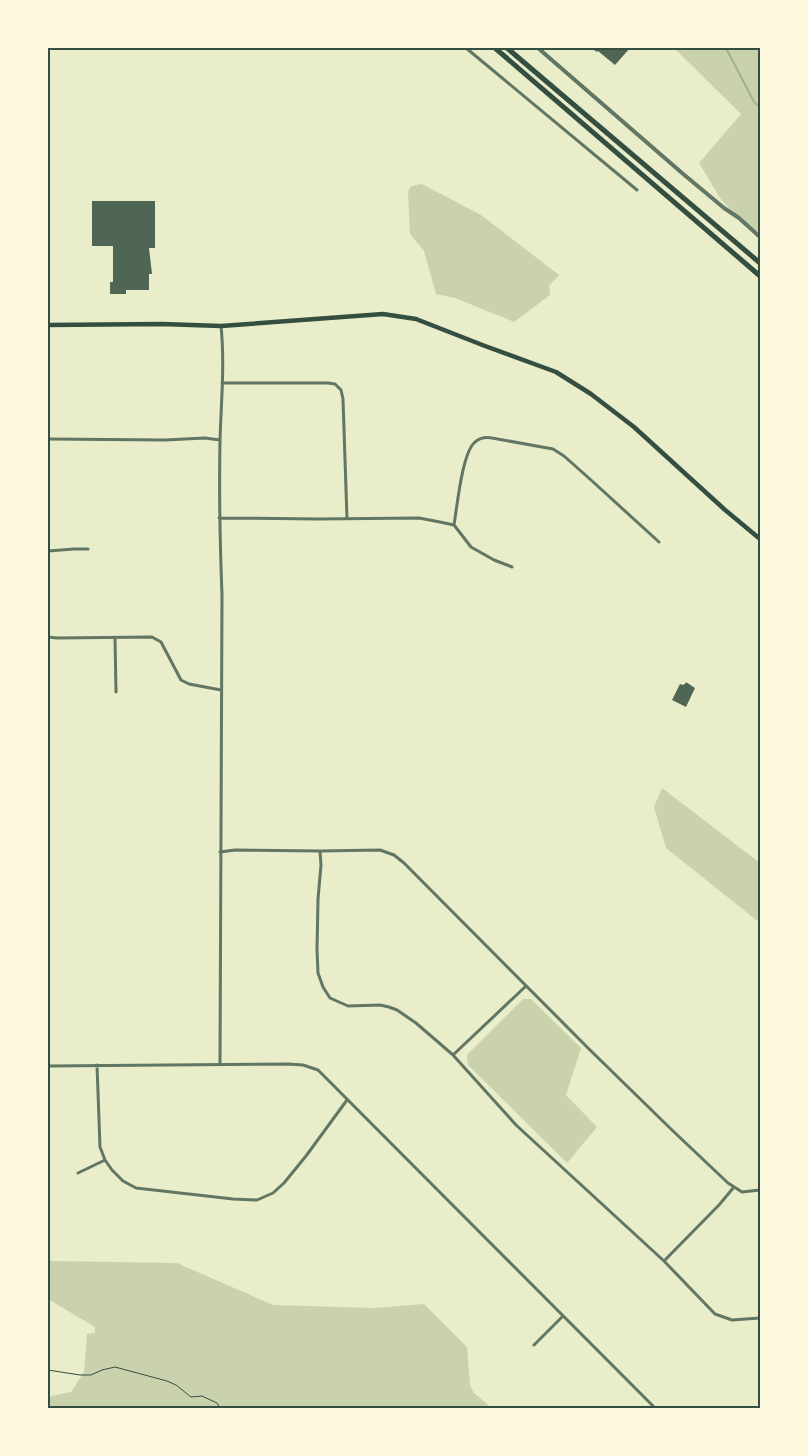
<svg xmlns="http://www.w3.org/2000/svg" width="808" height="1456" font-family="Karla,sans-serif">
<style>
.green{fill:#cad2ad}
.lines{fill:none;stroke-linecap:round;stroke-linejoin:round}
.stream{stroke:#a3b18a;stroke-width:2}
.building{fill:#4f6655}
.path{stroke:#344e41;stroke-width:1}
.minor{stroke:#617663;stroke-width:3}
.tertiary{stroke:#617663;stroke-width:4}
.secondary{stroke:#344e41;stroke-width:4.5}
.trunk{stroke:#344e41;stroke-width:5}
.neatline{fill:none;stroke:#344e41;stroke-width:2}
</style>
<rect width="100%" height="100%" fill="#e9edc9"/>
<!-- green -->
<path class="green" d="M 674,48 L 760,48 L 760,232 L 747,228 L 720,198 L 699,163 L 741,114 Z
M 422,184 L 481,215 L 559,275 L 549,286 L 550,295 L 514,322 L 455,298 L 436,294 L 424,251 L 410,234 L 408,192 L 411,186 Z
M 662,788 L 760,863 L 760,923 L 666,848 L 654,807 Z
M 523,999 L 531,999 L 581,1048 L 566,1095 L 597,1127 L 567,1163 L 468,1065 L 467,1055 Z
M 48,1260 L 52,1261 L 177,1263 L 273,1305 L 375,1308 L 424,1304 L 467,1347 L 470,1385 L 474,1393 L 492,1408 L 48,1408 L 48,1397 L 71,1392 L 84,1372 L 87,1334 L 95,1333 L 95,1327 L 48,1299 Z"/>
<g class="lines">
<!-- stream -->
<path class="stream" d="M 726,48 L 754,102 L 760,107"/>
</g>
<!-- building -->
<path class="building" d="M 591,48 L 630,48 L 615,65 L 598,51 L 597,52 Z
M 92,201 L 155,201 L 155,248 L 149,248 L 152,274 L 149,274 L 149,290 L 126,290 L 126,294 L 110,294 L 110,282 L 113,282 L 113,246 L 92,246 Z
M 686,682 L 695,688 L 686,707 L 672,700 L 680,684 L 683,685 L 686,683 Z"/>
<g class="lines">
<!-- path -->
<path class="path" d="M 48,1370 L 80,1375 L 91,1375 L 102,1370 L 115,1367 L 167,1381 L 176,1385 L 191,1397 L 202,1396 L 217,1403 L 220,1408"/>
<!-- minor -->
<path class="minor" d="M 466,48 L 637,190
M 222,383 L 328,383 L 335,384 L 341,390 L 343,399 L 347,519
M 48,439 L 165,440 L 205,438 L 220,440
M 219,518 L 318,519 L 419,518 L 440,522 L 454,525 L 471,547 L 494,560 L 512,567
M 454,525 C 457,507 462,455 474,443 C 479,438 486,437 492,438 L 553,449 L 564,456 L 591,480 L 659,542
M 48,551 L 74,549 L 88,549
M 48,637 L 57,638 L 152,637 L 161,642 L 181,680 L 189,684 L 221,690
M 115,638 L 116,692
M 320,851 L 321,865 L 318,899 L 317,950 L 318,973 L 323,987 L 330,998 L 348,1006 L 380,1005 L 389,1007 L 397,1010 L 416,1023 L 453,1055 L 516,1125 L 664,1261 L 715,1314 L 732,1320 L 760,1318
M 220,852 L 235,850 L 320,851 L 380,850 L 394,855 L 404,863 L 589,1049 L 673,1131 L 728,1183 L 742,1192 L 760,1190
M 453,1055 L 526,986
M 97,1065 L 100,1147 L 105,1160 L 112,1170 L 123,1181 L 136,1188 L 233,1199 L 257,1200 L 273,1193 L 284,1183 L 306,1156 L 347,1100
M 220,1065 L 222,595 C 220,544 219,492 220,441 C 221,403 225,365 221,326
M 48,1066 L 288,1064 L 303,1065 L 318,1070 L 655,1408
M 78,1173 L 105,1160
M 664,1261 L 719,1205 L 734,1187
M 534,1345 L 563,1316"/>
<!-- tertiary -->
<path class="tertiary" d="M 538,48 L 682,173 L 724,208 L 739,218 L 760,237"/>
<!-- secondary -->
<path class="secondary" d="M 48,325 L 162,324 L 221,326 L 383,314 L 416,319 L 485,346 L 556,372 L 591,394 L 634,427 L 724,509 L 760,539"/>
<!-- trunk -->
<path class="trunk" d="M 495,48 L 760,276
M 507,48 L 760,263"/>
</g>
<!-- border -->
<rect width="808" height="1456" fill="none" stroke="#fefae0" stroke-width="98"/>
<rect x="49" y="49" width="710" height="1358" class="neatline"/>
</svg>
